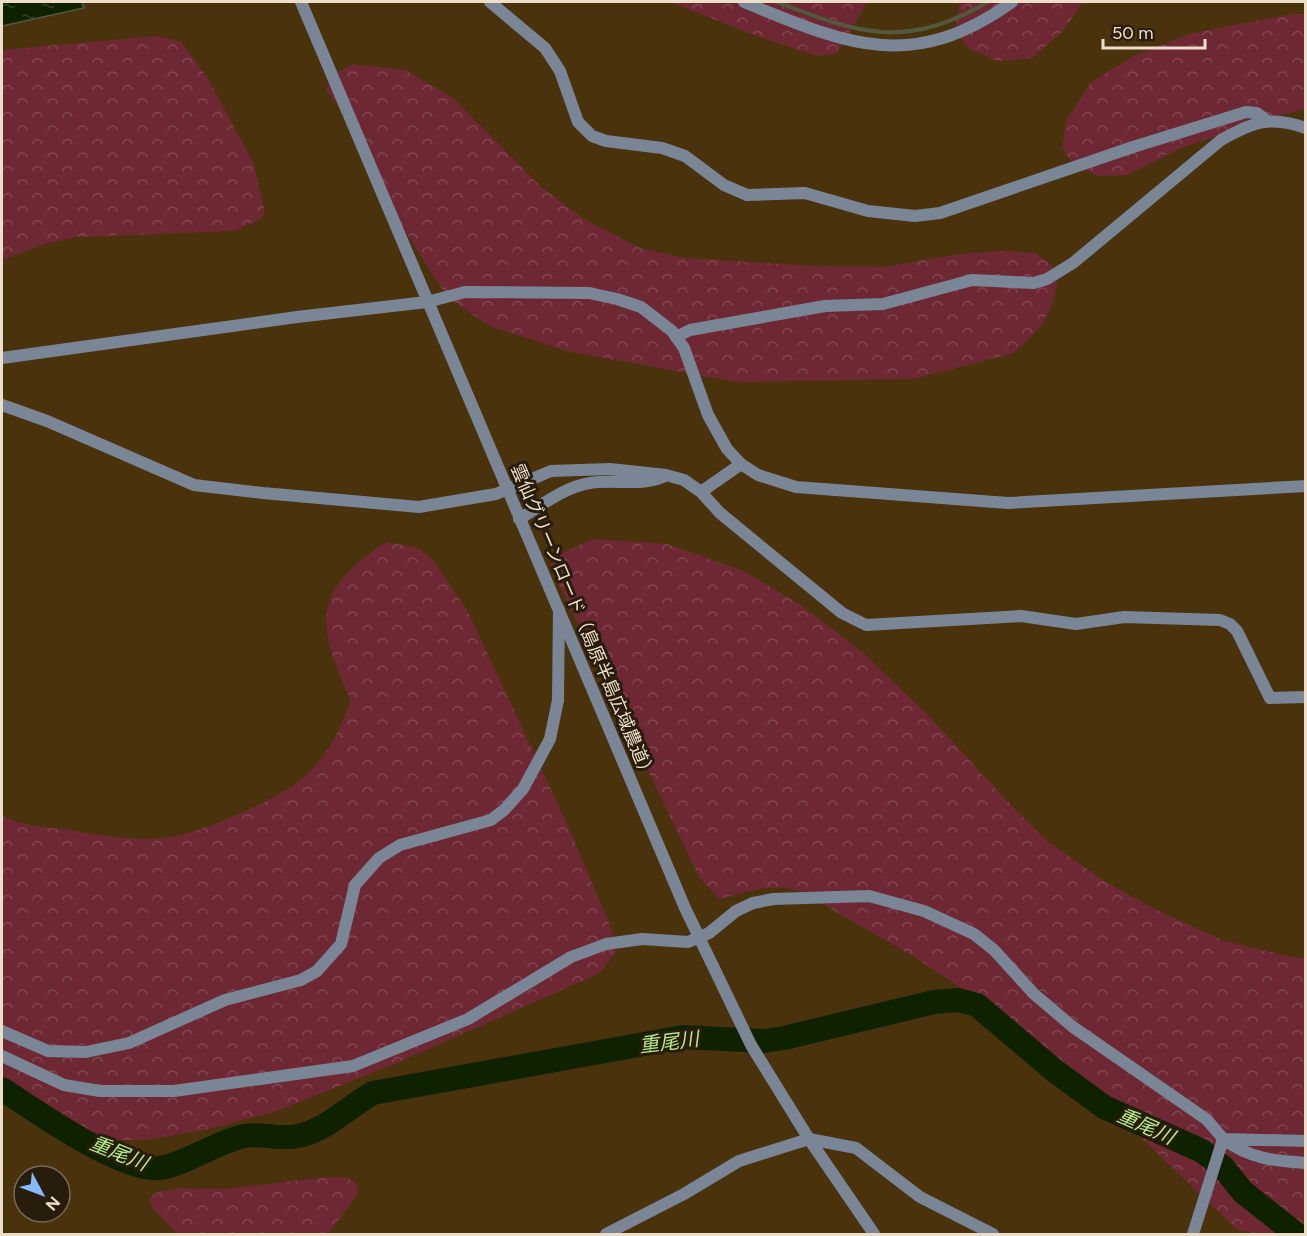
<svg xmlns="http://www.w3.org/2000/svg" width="1307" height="1236" font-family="Figtree,'Noto Sans JP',sans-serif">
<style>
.forest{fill:url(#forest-crowns)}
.water{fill:url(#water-ripples);stroke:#515a3d;stroke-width:1.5}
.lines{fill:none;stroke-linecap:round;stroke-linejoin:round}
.stream{stroke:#515a3d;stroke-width:4}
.river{stroke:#0e2200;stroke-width:24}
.minor{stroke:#7a8696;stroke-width:12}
.tertiary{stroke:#7a8696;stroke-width:12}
.labels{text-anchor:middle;stroke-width:6;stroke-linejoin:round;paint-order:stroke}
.street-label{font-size:18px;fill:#eddeca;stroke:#281c0d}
.water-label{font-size:20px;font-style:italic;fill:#b2ec88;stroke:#281c0d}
</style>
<defs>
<pattern id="forest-crowns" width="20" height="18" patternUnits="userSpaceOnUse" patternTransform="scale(1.5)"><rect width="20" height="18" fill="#6d2834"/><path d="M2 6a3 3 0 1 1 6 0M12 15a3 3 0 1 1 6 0" fill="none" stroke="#824750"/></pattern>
<pattern id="water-ripples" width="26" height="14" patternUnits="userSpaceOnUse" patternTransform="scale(1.5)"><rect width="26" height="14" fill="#0e2200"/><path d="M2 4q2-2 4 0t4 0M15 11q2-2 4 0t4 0" fill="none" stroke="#314224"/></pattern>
</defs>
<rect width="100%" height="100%" fill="#4a320d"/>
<!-- forest -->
<path class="forest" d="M 670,2 L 867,2 L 837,53 L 817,56 L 757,36 Z
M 960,2 L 1083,2 L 1063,31 L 1032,58 L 998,61 L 969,49 L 955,30 Z
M 1293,14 L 1305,14 L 1305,109 L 1263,120 L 1181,148 L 1127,175 L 1098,176 L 1074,165 L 1062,148 L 1066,121 L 1091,82 L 1134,56 L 1192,33 Z
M 157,36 L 181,42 L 207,77 L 254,164 L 265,213 L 259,220 L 234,231 L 77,237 L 44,244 L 2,260 L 2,50 Z
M 353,64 L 405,70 L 452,97 L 541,187 L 584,219 L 640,248 L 685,258 L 813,266 L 883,267 L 959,254 L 1002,251 L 1035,253 L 1053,266 L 1057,286 L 1052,306 L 1041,326 L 1014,353 L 913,379 L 737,382 L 571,352 L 489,326 L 447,297 L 375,184 L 342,111 L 326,90 L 332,76 Z
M 593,539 L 667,544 L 744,571 L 802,606 L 862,652 L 928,715 L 1007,801 L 1048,842 L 1107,883 L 1155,909 L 1224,941 L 1297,958 L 1305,957 L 1305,1224 C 1288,1236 1255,1236 1236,1229 C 1116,1112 1005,1003 855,923 C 838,914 809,893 791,889 C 766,884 744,893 720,899 L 699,877 L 550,565 L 560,554 Z
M 386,542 L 418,548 L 435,562 L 468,612 L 568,826 L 611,928 L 616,952 L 600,973 L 399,1062 L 274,1112 L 204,1130 L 146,1140 L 107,1140 L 60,1121 L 2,1083 L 2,816 C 22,826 46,827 68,830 C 98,835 133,841 163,838 C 199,835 278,800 304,777 C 328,756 341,729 351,700 C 315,624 312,591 386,542 Z
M 327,1177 L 347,1177 L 357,1185 L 358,1194 L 328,1234 L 177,1234 L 153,1209 L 149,1200 L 155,1193 L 180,1188 L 225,1189 Z"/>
<!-- water -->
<path class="water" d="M 2,2 L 82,2 L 84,8 L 2,26 Z"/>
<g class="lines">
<!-- stream -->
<path class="stream" d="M 777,2 C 860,34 905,50 988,2"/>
<!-- river -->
<path class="river" d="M 2,1089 C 34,1110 122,1172 159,1168 C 182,1166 219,1141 244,1136 C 261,1133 281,1140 298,1136 C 327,1130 348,1107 373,1093 L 683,1037 L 764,1041 L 784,1038 L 934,1002 L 958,1000 L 977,1005 L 1055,1071 L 1104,1107 L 1202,1151 L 1222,1166 L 1243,1192 L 1296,1234"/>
<!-- minor -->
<path class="minor" d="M 490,2 L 545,48 L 560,71 L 578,122 L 592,136 L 606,141 L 662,148 L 685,156 L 724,185 L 747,195 L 805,193 L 868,211 L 915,216 L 940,213 L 1133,147 L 1246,112 L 1257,113 L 1266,120
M 744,2 C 846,44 912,74 1012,2
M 676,337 L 690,330 L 825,306 L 883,304 L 972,280 L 1034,283 L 1047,279 L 1073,263 L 1221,140 C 1253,122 1270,115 1306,128
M 2,358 L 297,317 L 427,302
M 2,405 L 47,421 L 194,485 L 263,493 L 419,507 L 496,494 L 551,471 L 610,469 L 666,475 L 684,480 L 701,492 L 720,513 L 842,613 L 866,625 L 1021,616 L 1076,624 L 1124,617 L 1220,620 L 1230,624 L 1237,631 L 1270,698 L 1306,697
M 701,492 L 741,464
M 519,519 C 541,506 564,487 590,483 C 615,479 641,487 665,476
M 2,1031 L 48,1051 L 86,1052 L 129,1043 L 225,1000 L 301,980 L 317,971 L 341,944 L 355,885 L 379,858 L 400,845 L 491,820 L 504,810 L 523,789 L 550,739 L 558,700 L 559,610
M 2,1056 L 64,1085 L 100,1091 L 174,1091 L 353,1066 L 468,1019 L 571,957 L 606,944 L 642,939 L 688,942 L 709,933 L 736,911 L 753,903 L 773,899 L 869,896 L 924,911 L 974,934 L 994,950 L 1034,994 L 1073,1027 L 1206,1119 C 1213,1126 1218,1134 1225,1140 C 1250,1159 1276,1161 1306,1163
M 1224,1139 L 1306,1141
M 606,1234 L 684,1194 L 739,1161 L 809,1139 L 856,1148 L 920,1197 L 993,1234
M 1193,1234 L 1223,1139"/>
<!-- tertiary -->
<path class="tertiary" d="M 301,2 L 685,908 L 751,1045 L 809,1139 L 874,1234
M 427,302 L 465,292 L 589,293 L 617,299 L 641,307 L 672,331 L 684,348 L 708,415 L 727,449 L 741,464 L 758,475 L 796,487 L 1008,503 L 1306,486"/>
</g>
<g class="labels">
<!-- street labels -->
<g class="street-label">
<text transform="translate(583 622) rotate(67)" y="6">雲仙グリーンロード（島原半島広域農道）</text>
</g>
<!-- water labels -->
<g class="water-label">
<text transform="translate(669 1042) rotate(-7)" y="7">重尾川</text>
<text transform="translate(1146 1126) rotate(24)" y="7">重尾川</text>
<text transform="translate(119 1153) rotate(22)" y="7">重尾川</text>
</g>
</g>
<!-- border -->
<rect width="1307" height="1236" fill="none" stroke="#eddeca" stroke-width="6"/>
<!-- north arrow -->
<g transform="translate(42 1194) rotate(131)"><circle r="28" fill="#281c0d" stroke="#776a59" stroke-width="1.5"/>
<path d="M0-4.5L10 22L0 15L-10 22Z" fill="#85bbfb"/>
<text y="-9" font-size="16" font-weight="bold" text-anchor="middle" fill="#eddeca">N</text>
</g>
<!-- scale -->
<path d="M1103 39v9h102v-9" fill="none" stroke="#eddeca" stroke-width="3"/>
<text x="1112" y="39" font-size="18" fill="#eddeca" stroke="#281c0d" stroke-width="4.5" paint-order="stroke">50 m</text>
</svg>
